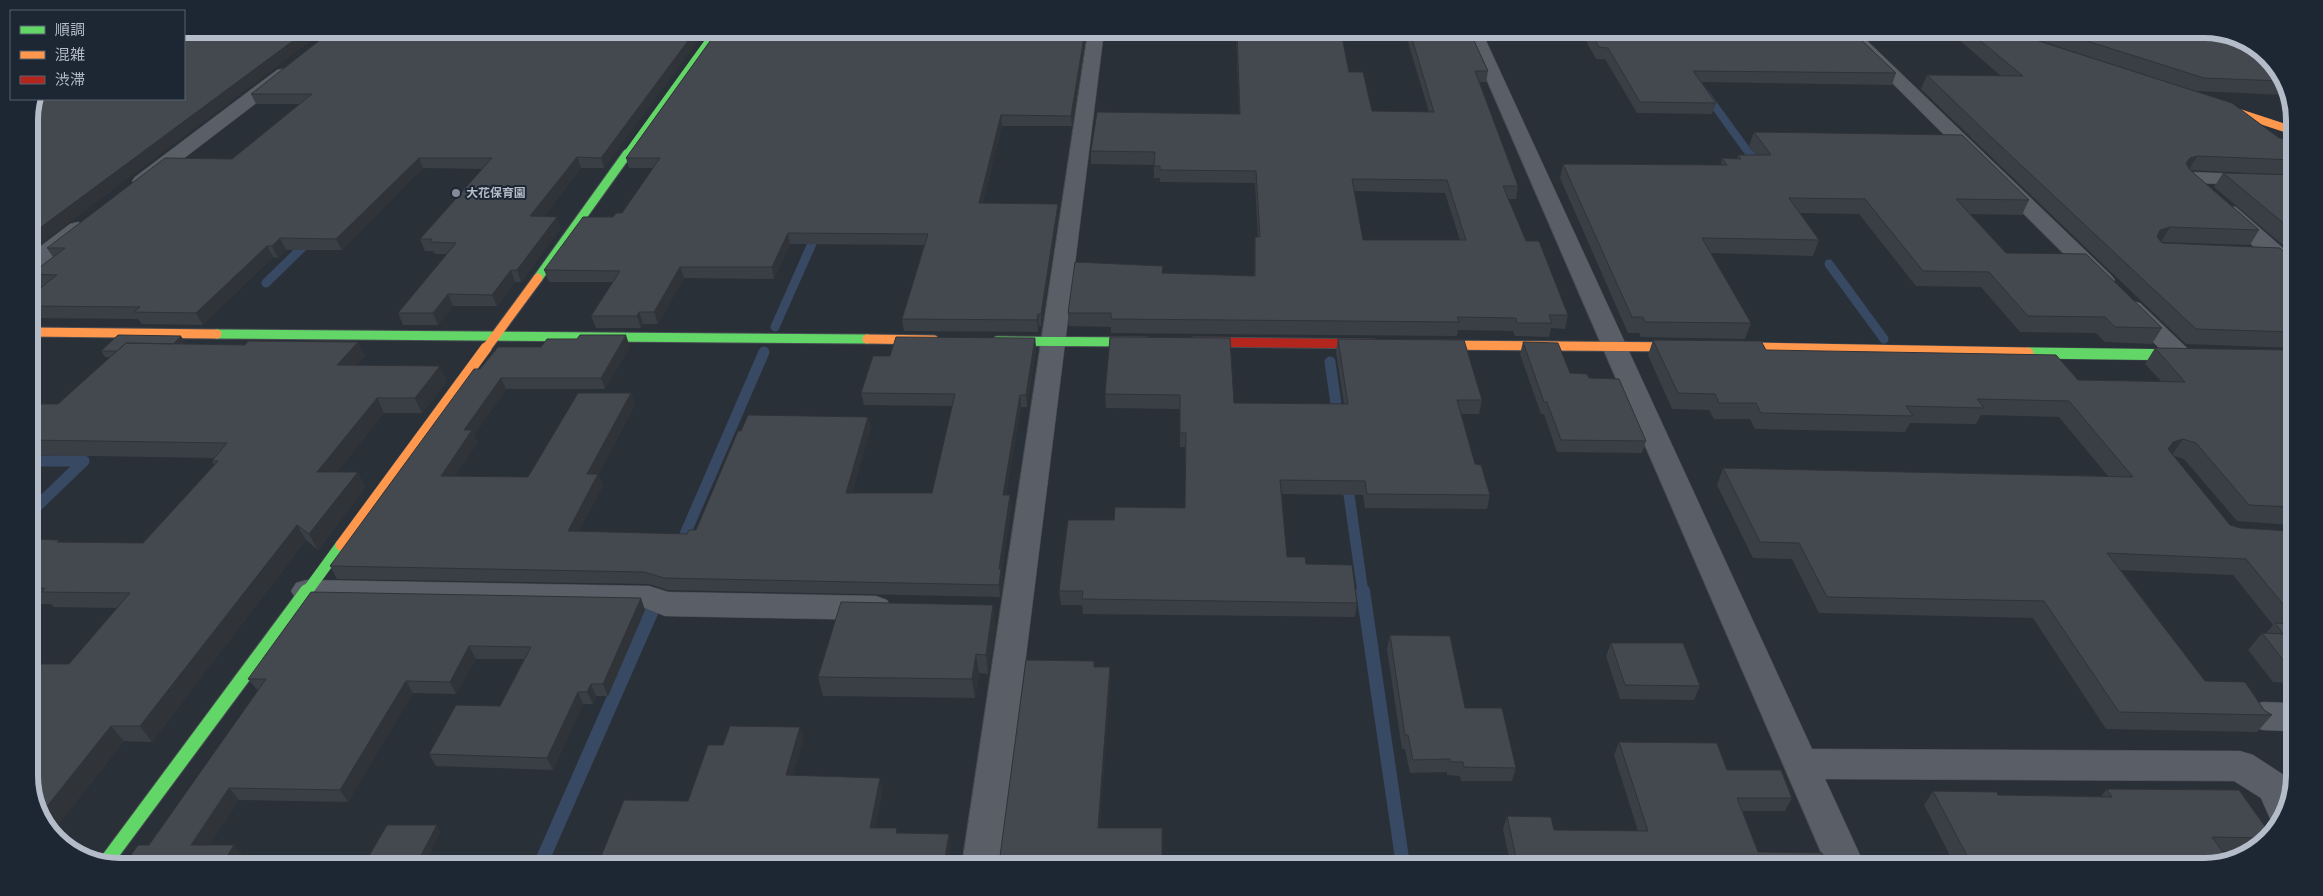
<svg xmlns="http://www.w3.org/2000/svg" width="2323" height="896" font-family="'Source Sans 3','Noto Sans JP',sans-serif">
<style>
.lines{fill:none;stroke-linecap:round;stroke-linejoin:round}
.stream-far3{stroke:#384963;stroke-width:8}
.stream-far2{stroke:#384963;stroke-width:9}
.stream-far1{stroke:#384963;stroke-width:11}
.stream{stroke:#384963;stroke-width:14}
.street-casing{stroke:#484c53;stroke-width:1}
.fast-far3-casing{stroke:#484c53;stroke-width:8}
.fast-far2-casing{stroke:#484c53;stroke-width:11}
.fast-far1-casing{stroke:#484c53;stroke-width:12}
.fast-casing{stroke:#484c53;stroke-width:16}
.slow-far2-casing{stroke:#484c53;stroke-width:8}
.slow-far1-casing{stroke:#484c53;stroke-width:11}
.slow-casing{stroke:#484c53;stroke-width:12}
.jam-casing{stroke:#484c53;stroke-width:11}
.street{fill:#5a5e66;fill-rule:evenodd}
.fast-far3{stroke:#63d668;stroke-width:8}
.fast-far2{stroke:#63d668;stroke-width:9}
.fast-far1{stroke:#63d668;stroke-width:11}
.fast{stroke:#63d668;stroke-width:14}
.slow-far2{stroke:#ff974d;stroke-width:8}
.slow-far1{stroke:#ff974d;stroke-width:9}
.slow{stroke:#ff974d;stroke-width:11}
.jam{stroke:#b3261e;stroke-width:9}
.wall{fill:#3a3f45;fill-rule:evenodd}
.shaded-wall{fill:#303338}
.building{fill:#444950;stroke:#303338;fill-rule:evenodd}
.poi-dot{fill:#848b96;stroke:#1d2633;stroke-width:2}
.labels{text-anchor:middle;stroke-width:4;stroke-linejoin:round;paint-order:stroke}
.far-poi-label{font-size:12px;font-weight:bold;fill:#b4bcc9;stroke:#1d2633;text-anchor:start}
.rim{fill:none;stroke:#b4bcc9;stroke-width:6}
</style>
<rect width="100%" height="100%" fill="#2a3038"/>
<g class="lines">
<!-- stream-far3 -->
<path class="stream-far3" d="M 1706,94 L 1751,156"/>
<!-- stream-far2 -->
<path class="stream-far2" d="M 1750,154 L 1759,166
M 1829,264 L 1884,339
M 266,283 L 311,239
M 775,327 L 818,230"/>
<!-- stream-far1 -->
<path class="stream-far1" d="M 1330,362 L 1338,418
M 29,461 L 84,461 L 29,514
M 1347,481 L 1363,593
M 679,548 L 764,352"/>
<!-- stream -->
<path class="stream" d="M 1363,591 L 1403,865
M 541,863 L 654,606"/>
<defs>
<path id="street" d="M 1088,31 L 1104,31 L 1000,864 L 962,864 Z
M 1466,32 L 1482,32 L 1812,749 L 2240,751 L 2253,755 L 2290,779 L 2289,806 L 2275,824 L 2272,823 L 2261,798 L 2234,781 L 1825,779 L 1865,866 L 1827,866 Z
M 1842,33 L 1859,33 L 2111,275 L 2115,280 L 2111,285 L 2103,287 L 2095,285 Z
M 283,69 L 289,70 L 292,74 L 289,78 L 149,185 L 142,187 L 135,185 L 132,181 L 135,177 L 277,70 Z
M 2189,172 L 2294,176 L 2294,188 L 2182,182 L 2179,178 L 2182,174 Z
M 2228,206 L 2236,207 L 2293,257 L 2293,276 L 2285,274 L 2220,217 L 2217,212 L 2220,207 Z
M 78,222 L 86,224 L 89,229 L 86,234 L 37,271 L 29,273 L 29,255 L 70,224 Z
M 2132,301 L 2140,303 L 2188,349 L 2192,354 L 2188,359 L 2179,362 L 2170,359 L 2124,313 L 2120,308 L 2124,303 Z
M 307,580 L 649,586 L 668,592 L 876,596 L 887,600 L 892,608 L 887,616 L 876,620 L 665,616 L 645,608 L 307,602 L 296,599 L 291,591 L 296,583 Z
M 2263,702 L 2290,703 L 2290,731 L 2263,730 L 2251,726 L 2246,716 L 2251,706 Z"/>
<path id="fast-far3" d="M 626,156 L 717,30"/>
<path id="fast-far2" d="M 538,278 L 627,154
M 217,334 L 867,339
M 997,341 L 1146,342"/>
<path id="fast-far1" d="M 2028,353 L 2188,355
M 306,593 L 341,545"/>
<path id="fast" d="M 106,862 L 307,591"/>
<path id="slow-far2" d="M 2215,105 L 2294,131"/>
<path id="slow-far1" d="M 29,332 L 217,334
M 867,339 L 934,340
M 1429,345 L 1688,347
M 1729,348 L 1829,350
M 485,350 L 538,278"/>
<path id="slow" d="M 1754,348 L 2028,353
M 341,545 L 486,348"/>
<path id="jam" d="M 1194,342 L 1374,344"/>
</defs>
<!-- street casing -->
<use href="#street" class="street-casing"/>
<!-- fast-far3 casing -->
<use href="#fast-far3" class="fast-far3-casing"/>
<!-- fast-far2 casing -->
<use href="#fast-far2" class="fast-far2-casing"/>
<!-- fast-far1 casing -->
<use href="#fast-far1" class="fast-far1-casing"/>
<!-- fast casing -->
<use href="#fast" class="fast-casing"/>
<!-- slow-far2 casing -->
<use href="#slow-far2" class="slow-far2-casing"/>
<!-- slow-far1 casing -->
<use href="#slow-far1" class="slow-far1-casing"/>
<!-- slow casing -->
<use href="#slow" class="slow-casing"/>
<!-- jam casing -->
<use href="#jam" class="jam-casing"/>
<!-- street -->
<use href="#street" class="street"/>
<!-- fast-far3 -->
<use href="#fast-far3" class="fast-far3"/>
<!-- fast-far2 -->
<use href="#fast-far2" class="fast-far2"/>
<!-- fast-far1 -->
<use href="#fast-far1" class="fast-far1"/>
<!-- fast -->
<use href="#fast" class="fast"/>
<!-- slow-far2 -->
<use href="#slow-far2" class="slow-far2"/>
<!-- slow-far1 -->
<use href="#slow-far1" class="slow-far1"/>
<!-- slow -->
<use href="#slow" class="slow"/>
<!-- jam -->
<use href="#jam" class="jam"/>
</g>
<!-- wall -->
<path class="wall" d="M 706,30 L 604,168 L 581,168 L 543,217 L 561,228 L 521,282 L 515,282 L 497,306 L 453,306 L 438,325 L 403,325 L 398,313 L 447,254 L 435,254 L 433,251 L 425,251 L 420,239 L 483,169 L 423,168 L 342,250 L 286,250 L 278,258 L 273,257 L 203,325 L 142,324 L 138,319 L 29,318 L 29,297 L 43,286 L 39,286 L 31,274 L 53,257 L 47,248 L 232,159 L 299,104 L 256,104 L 251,94 Z
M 718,30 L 1087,31 L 1072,126 L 1002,126 L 983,203 L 1058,215 L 1041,326 L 1039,326 L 1038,332 L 904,331 L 902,319 L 924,245 L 790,244 L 774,279 L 684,278 L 658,324 L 643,324 L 641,328 L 596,328 L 591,316 L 613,282 L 549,282 L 544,270 L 613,217 L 622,213 L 653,168 L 629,168 L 626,158 Z
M 1236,31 L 1341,32 L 1349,72 L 1372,111 L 1429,112 L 1405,32 L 1470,32 L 1488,71 L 1486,82 L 1479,82 L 1518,186 L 1516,199 L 1508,199 L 1526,241 L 1568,315 L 1565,329 L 1551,328 L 1549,337 L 1515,336 L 1513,331 L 1458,330 L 1457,336 L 1111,333 L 1111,327 L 1069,326 L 1068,313 L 1163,273 L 1254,276 L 1255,237 L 1258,237 L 1255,183 L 1160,182 L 1160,178 L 1154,178 L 1154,165 L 1091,164 L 1091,151 L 1239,114 ZM 1354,191 L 1445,193 L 1460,240 L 1363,240 Z
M 1581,32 L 1854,33 L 1896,73 L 1892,85 L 1702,82 L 1716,103 L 1712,114 L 1637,113 L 1605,59 L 1596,59 Z
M 1951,33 L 2014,33 L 2182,87 L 2017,33 L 2233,34 L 2276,65 L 2288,98 L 2285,95 L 2197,91 L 2294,146 L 2294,175 L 2190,170 L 2259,230 L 2250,245 L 2161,242 L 2162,243 L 2293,260 L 2291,525 L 2237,521 L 2184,459 L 2174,456 L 2230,525 L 2240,528 L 2291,531 L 2290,683 L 2273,682 L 2248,650 L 2262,633 L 2266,633 L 2273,625 L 2233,575 L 2121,570 L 2205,681 L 2264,710 L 2272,715 L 2257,732 L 2106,729 L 2033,618 L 1819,613 L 1792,559 L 1753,558 L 1717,485 L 1723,468 L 2108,476 L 2059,417 L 1981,415 L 1976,424 L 1910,423 L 1905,432 L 1755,429 L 1750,419 L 1714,419 L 1709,410 L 1672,409 L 1648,355 L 1653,340 L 1766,350 L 2078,380 L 2161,381 L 2145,364 L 2155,348 L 2292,350 L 2292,348 L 2186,344 L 1983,149 L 1921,89 L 1927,75 L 2001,76 Z
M 1754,132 L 2029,200 L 2022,215 L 1970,214 L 2006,253 L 2162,328 L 2152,344 L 2105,342 L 2096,333 L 2020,332 L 1981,287 L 1916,286 L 1859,214 L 1800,213 L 1819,240 L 1813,256 L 1711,253 L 1751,323 L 1745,339 L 1641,337 L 1639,333 L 1628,333 L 1560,178 L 1563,164 L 1721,165 L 1722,158 L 1737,159 L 1738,155 L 1756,155 L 1749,146 Z
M 2223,173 L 2294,175 L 2293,247 L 2284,246 L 2214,187 Z
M 1110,337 L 1234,403 L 1344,404 L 1336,352 L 1338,339 L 1482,400 L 1479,414 L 1461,414 L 1475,464 L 1490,495 L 1487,509 L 1365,508 L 1363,495 L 1282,494 L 1287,557 L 1306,564 L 1357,603 L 1355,617 L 1083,614 L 1082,605 L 1061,605 L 1059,591 L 1114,520 L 1185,508 L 1185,447 L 1180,447 L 1180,409 L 1106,408 L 1105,394 Z
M 1035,338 L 1036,350 L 1027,407 L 1021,407 L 1006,495 L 1010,495 L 1011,507 L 1002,571 L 1003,581 L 1000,597 L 668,590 L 649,584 L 337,579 L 330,566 L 480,369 L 541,347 L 577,339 L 630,347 L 605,389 L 506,389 L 474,435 L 478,442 L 455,476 L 528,477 L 631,393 L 635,405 L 598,474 L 603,486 L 579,531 L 687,534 L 696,530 L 741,431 L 868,417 L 871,428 L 852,493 L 932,493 L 953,406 L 864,405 L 861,393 L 890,356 Z
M 185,342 L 183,344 L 245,345 L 358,342 L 365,356 L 357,365 L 447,381 L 422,413 L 384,413 L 337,472 L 366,487 L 318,550 L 306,540 L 152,742 L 124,741 L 51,834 L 47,831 L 69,664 L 117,608 L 54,607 L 51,604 L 29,604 L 29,539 L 61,542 L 143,543 L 214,465 L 212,461 L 214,458 L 29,455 L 29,404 L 58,404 L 110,357 L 105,357 L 101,351 Z
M 1523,342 L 1570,373 L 1589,378 L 1646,441 L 1642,453 L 1557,452 L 1544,414 L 1541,414 L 1520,354 Z
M 645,610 L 608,696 L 596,696 L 593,704 L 583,704 L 553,770 L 436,766 L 429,754 L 500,706 L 524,659 L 476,659 L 456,694 L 413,693 L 348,802 L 239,800 L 209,845 L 234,845 L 244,857 L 241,863 L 126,862 L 149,845 L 258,691 L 248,679 Z
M 996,624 L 988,674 L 979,673 L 975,698 L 823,696 L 818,677 Z
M 1390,635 L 1465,708 L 1516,768 L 1512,781 L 1461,781 L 1460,776 L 1447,775 L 1447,772 L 1410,773 L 1405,749 L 1402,749 L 1387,649 Z
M 1611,643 L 1700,686 L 1694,700 L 1620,699 L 1606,656 Z
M 1619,742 L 1727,770 L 1792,798 L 1785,811 L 1743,811 L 1758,852 L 1828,866 L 1511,866 L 1503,829 L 1507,816 L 1554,830 L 1638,831 L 1614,755 Z
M 2107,789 L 2269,832 L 2254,851 L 2222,851 L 2204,867 L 1956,867 L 1924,805 L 1933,791 L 1998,795 L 2101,796 Z"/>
<!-- shaded-wall -->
<path class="shaded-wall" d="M 309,29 L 327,29 L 29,253 L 29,236 Z
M 696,30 L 706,30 L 604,168 L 601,158 Z
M 1085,31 L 1087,31 L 1072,126 L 1071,116 Z
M 1001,115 L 1002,126 L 980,215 L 979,203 Z
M 2197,156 L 2189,170 L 2186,163 L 2190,158 Z
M 577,157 L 581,168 L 534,228 L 530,216 Z
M 419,158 L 423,168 L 342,250 L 336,239 Z
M 1058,204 L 1058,215 L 1041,326 L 1041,314 Z
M 557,217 L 561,228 L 521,282 L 517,270 Z
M 2170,227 L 2161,242 L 2151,245 L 2160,230 Z
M 788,233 L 790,244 L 774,279 L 772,267 Z
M 280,238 L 286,250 L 278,258 L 272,246 Z
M 267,246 L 273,257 L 203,325 L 196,313 Z
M 680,267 L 684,278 L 658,324 L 654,312 Z
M 511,270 L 515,282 L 497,306 L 492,295 Z
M 448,294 L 453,306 L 438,325 L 433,313 Z
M 639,312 L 643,324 L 641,328 L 637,316 Z
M 1038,314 L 1039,326 L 1038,332 L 1037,320 Z
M 626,335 L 630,347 L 605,389 L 601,378 Z
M 181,336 L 185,342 L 169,358 L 165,351 Z
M 1035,338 L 1036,350 L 1027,407 L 1026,395 Z
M 358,342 L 365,356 L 345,380 L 337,365 Z
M 440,366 L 447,381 L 422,413 L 415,398 Z
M 501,378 L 506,389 L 474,435 L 478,442 L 447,488 L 441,476 L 464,430 Z
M 631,393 L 635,405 L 591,486 L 587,474 Z
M 1020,395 L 1021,407 L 1004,507 L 1003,495 Z
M 377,398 L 384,413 L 326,487 L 317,472 Z
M 868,417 L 871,428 L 849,505 L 846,493 Z
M 2183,439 L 2172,455 L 2157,465 L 2173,442 Z
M 358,472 L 366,487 L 318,550 L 309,534 Z
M 598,474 L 603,486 L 573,543 L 568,531 Z
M 1010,495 L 1011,507 L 1002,571 L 1003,581 L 1000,597 L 999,585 L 999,569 Z
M 297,525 L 306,540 L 152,742 L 140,726 Z
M 641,598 L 645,610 L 608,696 L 603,684 Z
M 993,605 L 996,624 L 988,674 L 986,655 Z
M 469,646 L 476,659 L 456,694 L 450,682 Z
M 976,654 L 979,673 L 975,698 L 972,679 Z
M 1110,667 L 1111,679 L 1099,840 L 1098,828 Z
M 406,681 L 413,693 L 348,802 L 340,790 Z
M 591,684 L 596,696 L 593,704 L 587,692 Z
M 578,692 L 583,704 L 553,770 L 547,758 Z
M 111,726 L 124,741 L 51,834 L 47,831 L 41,814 Z
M 800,727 L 804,739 L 790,787 L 786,775 Z
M 880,778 L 883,791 L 873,840 L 870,828 Z
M 229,788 L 239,800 L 201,857 L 191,845 Z
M 437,825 L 441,832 L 425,863 L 417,863 Z
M 949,834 L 951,846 L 948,864 L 944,864 Z
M 234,845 L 244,857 L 241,863 L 223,863 Z"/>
<!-- building -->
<path class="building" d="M 184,29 L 309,29 L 29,236 L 29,114 L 36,99 L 184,99 Z
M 334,29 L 696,30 L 601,158 L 577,157 L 530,216 L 557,217 L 517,270 L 511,270 L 492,295 L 448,294 L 433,313 L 398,313 L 456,243 L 430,242 L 432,239 L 420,239 L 492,158 L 419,158 L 336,239 L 280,238 L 272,246 L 267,246 L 196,313 L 134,312 L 140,307 L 29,306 L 29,297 L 57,275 L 31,274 L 65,248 L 47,248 L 165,158 L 232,159 L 312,94 L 251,94 Z
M 718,30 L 1085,31 L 1071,116 L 1001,115 L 979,203 L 1058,204 L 1041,314 L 1038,314 L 1037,320 L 902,319 L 928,234 L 788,233 L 772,267 L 680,267 L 654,312 L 639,312 L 637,316 L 591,316 L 620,271 L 544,270 L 583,217 L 613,217 L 616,213 L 622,213 L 660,158 L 626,158 Z
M 1237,31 L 1341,32 L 1349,72 L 1363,72 L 1372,111 L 1434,112 L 1410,32 L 1470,32 L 1488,71 L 1475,71 L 1518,186 L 1503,186 L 1526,241 L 1539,241 L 1568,315 L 1549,315 L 1552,323 L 1517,323 L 1516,318 L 1457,317 L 1459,322 L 1111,319 L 1111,313 L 1068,313 L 1075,262 L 1163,266 L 1162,273 L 1255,276 L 1255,237 L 1260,237 L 1256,171 L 1160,170 L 1160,166 L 1154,166 L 1155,152 L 1091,151 L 1097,112 L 1240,114 ZM 1352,179 L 1447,180 L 1466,240 L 1363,240 Z
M 1590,32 L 1854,33 L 1896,73 L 1693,71 L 1716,103 L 1640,102 L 1608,48 L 1599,47 Z
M 1971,33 L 2014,33 L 2232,103 L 2279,138 L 2284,139 L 2294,146 L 2294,160 L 2197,156 L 2190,158 L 2186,163 L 2189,169 L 2259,230 L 2170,227 L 2160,230 L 2157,237 L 2162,243 L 2280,248 L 2293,260 L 2293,332 L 2196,329 L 1989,135 L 1927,75 L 2023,76 Z
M 2062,33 L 2233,34 L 2276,65 L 2282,81 L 2204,78 Z
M 1754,132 L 1962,135 L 2029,200 L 1956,199 L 2006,253 L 2086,254 L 2162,328 L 2115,327 L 2105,317 L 2028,316 L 1989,272 L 1923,271 L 1865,199 L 1789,198 L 1819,240 L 1702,238 L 1751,323 L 1645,322 L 1643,317 L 1632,317 L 1563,164 L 1727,165 L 1722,158 L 1741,159 L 1738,155 L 1771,155 Z
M 2223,173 L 2294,175 L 2293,231 Z
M 118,335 L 181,336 L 173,344 L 126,343 L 117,351 L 101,351 Z
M 580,335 L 626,335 L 601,378 L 501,378 L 464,430 L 472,430 L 441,476 L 528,477 L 578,393 L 631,393 L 587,474 L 598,474 L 568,531 L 687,534 L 689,530 L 696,530 L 738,431 L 741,431 L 748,415 L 868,417 L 846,493 L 932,493 L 955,394 L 861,393 L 873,356 L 890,356 L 896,337 L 1035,338 L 1026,395 L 1020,395 L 1003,495 L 1010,495 L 999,569 L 1001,569 L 999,585 L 664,578 L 644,572 L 330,566 L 474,369 L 480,369 L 498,347 L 541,347 L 547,339 L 577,339 Z
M 1110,337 L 1230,338 L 1234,403 L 1348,404 L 1338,339 L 1464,340 L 1482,400 L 1457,400 L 1475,464 L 1481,465 L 1490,495 L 1367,494 L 1365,481 L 1280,480 L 1287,557 L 1305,557 L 1306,564 L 1352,565 L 1357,603 L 1082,599 L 1083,591 L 1059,591 L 1068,520 L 1114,520 L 1115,507 L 1185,508 L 1186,433 L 1180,433 L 1180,395 L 1105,394 Z
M 1653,340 L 1761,341 L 1766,350 L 2056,355 L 2078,380 L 2185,382 L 2155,348 L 2292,350 L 2291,507 L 2249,505 L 2196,443 L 2183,439 L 2173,442 L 2168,449 L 2230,525 L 2240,528 L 2291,531 L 2291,614 L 2246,559 L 2107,553 L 2205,681 L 2245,682 L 2264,710 L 2272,715 L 2119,712 L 2044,601 L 1827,597 L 1799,543 L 1760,542 L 1723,468 L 2133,477 L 2069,401 L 1977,399 L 1984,408 L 1906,406 L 1913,416 L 1761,413 L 1756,403 L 1719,403 L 1715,394 L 1678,393 Z
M 248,341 L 358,342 L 337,365 L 440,366 L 415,398 L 377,398 L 317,472 L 358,472 L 309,534 L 297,525 L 140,726 L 111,726 L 41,814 L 29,783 L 29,664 L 69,664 L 130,593 L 42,592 L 45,588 L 29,588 L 29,539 L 59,540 L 57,542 L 143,543 L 218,461 L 212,461 L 227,443 L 29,440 L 29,404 L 58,404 L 126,343 L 245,345 Z
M 1523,342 L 1558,343 L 1570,373 L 1587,374 L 1589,378 L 1619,379 L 1646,441 L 1561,440 L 1547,402 L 1544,402 Z
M 311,592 L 641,598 L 603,684 L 591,684 L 587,692 L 578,692 L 547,758 L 429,754 L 456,705 L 500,706 L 531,647 L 469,646 L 450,682 L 406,681 L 340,790 L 229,788 L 191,845 L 234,845 L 223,863 L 126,862 L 138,845 L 149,845 L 266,679 L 248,679 Z
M 841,602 L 993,605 L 986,655 L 976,654 L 972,679 L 818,677 Z
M 2275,623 L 2291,624 L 2290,666 L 2288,666 L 2262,633 L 2283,634 Z
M 1390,635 L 1450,636 L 1465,708 L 1502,708 L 1516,768 L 1464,767 L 1463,762 L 1450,762 L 1450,759 L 1413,760 L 1408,735 L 1405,735 Z
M 1611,643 L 1683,643 L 1700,686 L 1625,685 Z
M 1026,660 L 1094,661 L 1094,667 L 1110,667 L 1098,828 L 1162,828 L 1162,865 L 999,864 Z
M 730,726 L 800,727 L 786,775 L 880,778 L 870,828 L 897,828 L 896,833 L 949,834 L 944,864 L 598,864 L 624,800 L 688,801 L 708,745 L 723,745 Z
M 1619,742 L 1717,743 L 1727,770 L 1781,770 L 1792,798 L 1737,798 L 1758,852 L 1822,853 L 1828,866 L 1518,866 L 1507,816 L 1551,817 L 1554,830 L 1648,831 Z
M 2107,789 L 2239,790 L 2269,832 L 2265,838 L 2212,837 L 2229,860 L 2204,867 L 1972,867 L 1973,867 L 1933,791 L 1997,792 L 1998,795 L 2112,797 Z
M 387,825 L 437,825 L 417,863 L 365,863 Z"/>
<!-- markers -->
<circle class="poi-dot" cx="456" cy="193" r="5"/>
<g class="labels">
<!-- far-poi labels -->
<g class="far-poi-label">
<text x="466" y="197">大花保育園</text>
</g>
</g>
<!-- crop -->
<path d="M0 0H2323V896H0ZM120 38H2204A82 82 0 0 1 2286 120V776A82 82 0 0 1 2204 858H120A82 82 0 0 1 38 776V120A82 82 0 0 1 120 38Z" fill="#1d2633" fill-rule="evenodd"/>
<path class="rim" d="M120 38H2204A82 82 0 0 1 2286 120V776A82 82 0 0 1 2204 858H120A82 82 0 0 1 38 776V120A82 82 0 0 1 120 38Z"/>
<!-- legend -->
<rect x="10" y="10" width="175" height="90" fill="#1d2633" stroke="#59626f"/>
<rect x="20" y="26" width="25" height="8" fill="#63d668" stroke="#59626f"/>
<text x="55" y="35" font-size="15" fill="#b4bcc9">順調</text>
<rect x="20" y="51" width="25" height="8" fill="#ff974d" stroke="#59626f"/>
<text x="55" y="60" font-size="15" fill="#b4bcc9">混雑</text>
<rect x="20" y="76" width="25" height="8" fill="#b3261e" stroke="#59626f"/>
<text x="55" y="85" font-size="15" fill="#b4bcc9">渋滞</text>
</svg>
